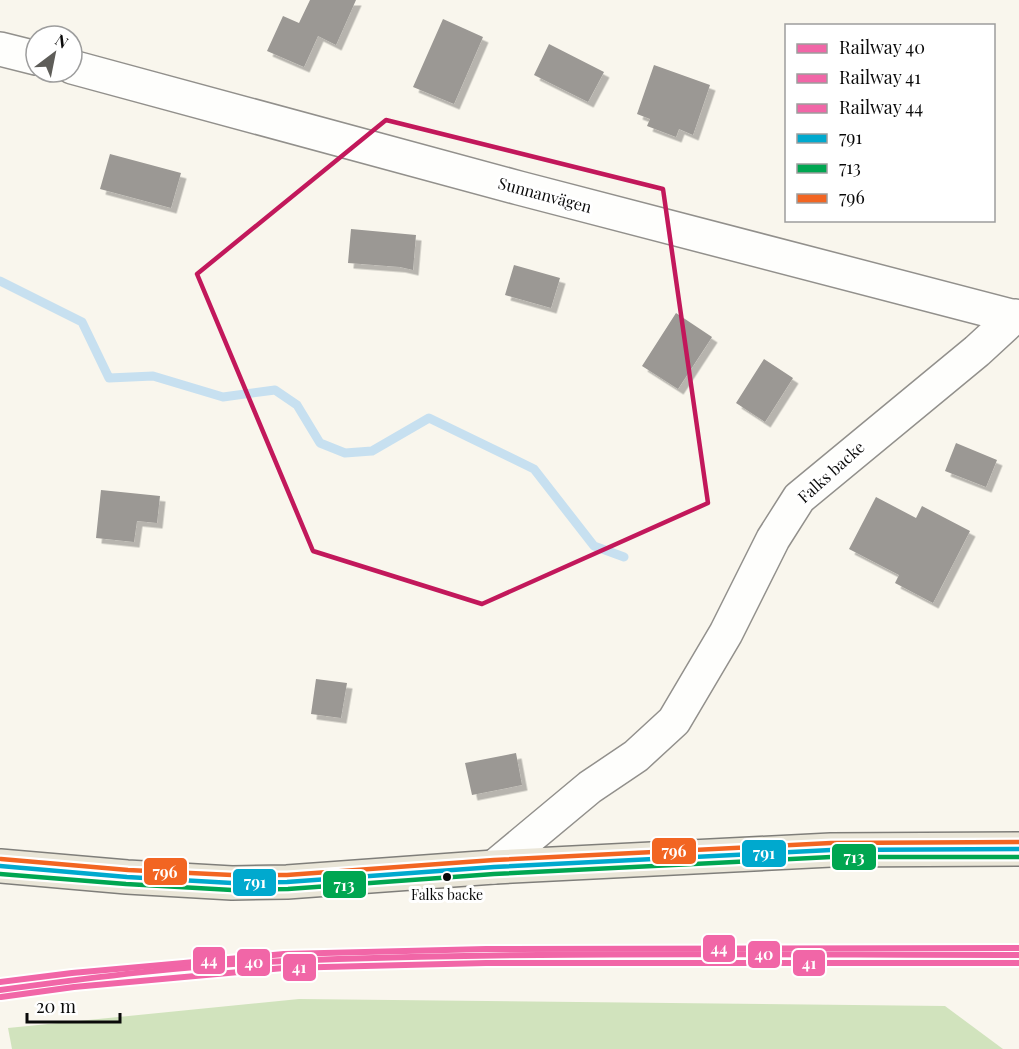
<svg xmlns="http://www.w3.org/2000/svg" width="1019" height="1049" font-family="'Playfair Display',serif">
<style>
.forest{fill:#d1e3bd}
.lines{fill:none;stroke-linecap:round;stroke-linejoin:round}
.stream{stroke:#c7e0f0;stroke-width:9}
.building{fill:#9b9894;filter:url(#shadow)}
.minor-casing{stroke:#92908c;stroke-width:36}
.major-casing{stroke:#7f7e7a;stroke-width:36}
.minor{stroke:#fefefc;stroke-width:33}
.major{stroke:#eae6d8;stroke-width:33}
.bus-1-casing{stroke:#fff;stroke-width:9}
.bus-2-casing{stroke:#fff;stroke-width:9}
.bus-3-casing{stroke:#fff;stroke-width:9}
.bus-1{stroke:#00a9ce;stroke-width:4.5}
.bus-2{stroke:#00a651;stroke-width:4.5}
.bus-3{stroke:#f26522;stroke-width:4.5}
.rail-1-casing{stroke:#fff;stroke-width:10}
.rail-2-casing{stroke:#fff;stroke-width:10}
.rail-3-casing{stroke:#fff;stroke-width:10}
.rail-1{stroke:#f166a7;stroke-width:6}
.rail-2{stroke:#f166a7;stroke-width:6}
.rail-3{stroke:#f166a7;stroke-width:6}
.marked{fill:none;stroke:#c2185b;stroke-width:4.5;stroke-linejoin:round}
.bus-dot{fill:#0a0a0a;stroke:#fff;stroke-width:2}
.labels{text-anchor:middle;stroke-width:6;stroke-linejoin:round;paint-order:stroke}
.bus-label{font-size:14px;fill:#0a0a0a;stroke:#fff}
.street-label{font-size:16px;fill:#0a0a0a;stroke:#fff}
.line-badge{stroke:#fff;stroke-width:2}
.badge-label{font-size:16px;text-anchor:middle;font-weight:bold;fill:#fff}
</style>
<defs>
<filter id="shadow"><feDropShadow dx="5.5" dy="5.5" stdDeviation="0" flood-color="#0004"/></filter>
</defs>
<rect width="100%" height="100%" fill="#f9f6ed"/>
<!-- forest -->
<path class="forest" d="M 299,999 L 945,1006 L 1003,1049 L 12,1049 L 8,1028 Z"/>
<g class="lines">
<!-- stream -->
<path class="stream" d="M 0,281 L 82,322 L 109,378 L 153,376 L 223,397 L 275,390 L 297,405 L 320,443 L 345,453 L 372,451 L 429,418 L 534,469 L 594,546 L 624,557"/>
</g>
<!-- building -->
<path class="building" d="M 310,0 L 356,0 L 336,45 L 318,36 L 304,67 L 267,51 L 283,16 L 299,23 Z
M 443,19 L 483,37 L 454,104 L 413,87 Z
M 549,44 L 604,72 L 588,102 L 534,75 Z
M 654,65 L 710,85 L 693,135 L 679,129 L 676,137 L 647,126 L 650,119 L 637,114 Z
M 110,154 L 181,173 L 171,208 L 100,189 Z
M 351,229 L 416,235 L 413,270 L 400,267 L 348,263 Z
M 514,265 L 560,278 L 551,308 L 505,295 Z
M 676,313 L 712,337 L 678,389 L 642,366 Z
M 764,359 L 793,378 L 765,422 L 736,403 Z
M 956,443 L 997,460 L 986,487 L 945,471 Z
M 101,490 L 160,496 L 157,523 L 137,521 L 134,542 L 96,538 Z
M 876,497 L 916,518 L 922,506 L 970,531 L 933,603 L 895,583 L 899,575 L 849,549 Z
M 316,679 L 347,683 L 341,718 L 311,714 Z
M 516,753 L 522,785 L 472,795 L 465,763 Z"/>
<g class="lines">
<defs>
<path id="minor" d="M 0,49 L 36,58
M 72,67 L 519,188 L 1019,318
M 494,867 L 590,787 L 636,756 L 674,721 L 726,633 L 773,539 L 799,498 L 977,351 L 1015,316"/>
<path id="major" d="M 0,866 L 127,877 L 232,883 L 287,882 L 494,867 L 831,850 L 1019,849"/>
</defs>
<!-- minor casing -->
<use href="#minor" class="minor-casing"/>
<!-- major casing -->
<use href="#major" class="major-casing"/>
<!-- minor -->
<use href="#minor" class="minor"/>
<!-- major -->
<use href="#major" class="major"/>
<defs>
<path id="bus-1" d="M 0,866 L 127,877 L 232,883 L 287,882 L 494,867 L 831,850 L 1019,849"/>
<path id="bus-2" d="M 0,874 L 126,884 L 232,890 L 288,889 L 494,874 L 831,857 L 1019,857"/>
<path id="bus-3" d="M 1,859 L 128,870 L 232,875 L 287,875 L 494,860 L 831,843 L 1019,842"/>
</defs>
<!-- bus-1 casing -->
<use href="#bus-1" class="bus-1-casing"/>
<!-- bus-2 casing -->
<use href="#bus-2" class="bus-2-casing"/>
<!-- bus-3 casing -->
<use href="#bus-3" class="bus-3-casing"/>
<!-- bus-1 -->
<use href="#bus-1" class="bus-1"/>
<!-- bus-2 -->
<use href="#bus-2" class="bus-2"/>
<!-- bus-3 -->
<use href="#bus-3" class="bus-3"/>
<defs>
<path id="rail-1" d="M 0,990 C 95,977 190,965 286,961 C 530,951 775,955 1019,955"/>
<path id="rail-2" d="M 1,997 L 74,987 L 284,968 L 486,963 L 1019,963"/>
<path id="rail-3" d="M 0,982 L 72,973 L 284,954 L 486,949 L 1019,948"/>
</defs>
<!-- rail-1 casing -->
<use href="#rail-1" class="rail-1-casing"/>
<!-- rail-2 casing -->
<use href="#rail-2" class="rail-2-casing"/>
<!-- rail-3 casing -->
<use href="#rail-3" class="rail-3-casing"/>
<!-- rail-1 -->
<use href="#rail-1" class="rail-1"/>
<!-- rail-2 -->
<use href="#rail-2" class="rail-2"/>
<!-- rail-3 -->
<use href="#rail-3" class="rail-3"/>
</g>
<!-- marked area -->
<path class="marked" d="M 386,120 L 663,189 L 708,503 L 482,604 L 313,551 L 197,274 Z"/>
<!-- markers -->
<circle class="bus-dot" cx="447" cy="877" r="5"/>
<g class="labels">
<!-- bus labels -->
<g class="bus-label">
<text x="447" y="900">Falks backe</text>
</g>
<!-- street labels -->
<g class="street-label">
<text transform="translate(545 195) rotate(15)" y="6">Sunnanvägen</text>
<text transform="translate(831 472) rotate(-42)" y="6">Falks backe</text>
</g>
</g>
<g class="line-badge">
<rect x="651" y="837" width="46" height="28" rx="6" fill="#f26522"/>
<rect x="741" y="839" width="46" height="29" rx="6" fill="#00a9ce"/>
<rect x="831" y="843" width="46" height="28" rx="6" fill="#00a651"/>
<rect x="143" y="857" width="45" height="29" rx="6" fill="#f26522"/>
<rect x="232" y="868" width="45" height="29" rx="6" fill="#00a9ce"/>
<rect x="322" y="870" width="45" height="29" rx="6" fill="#00a651"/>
<rect x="702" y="934" width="34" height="29" rx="6" fill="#f166a7"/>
<rect x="747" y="940" width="34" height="29" rx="6" fill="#f166a7"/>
<rect x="192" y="946" width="34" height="29" rx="6" fill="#f166a7"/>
<rect x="236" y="948" width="35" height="29" rx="6" fill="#f166a7"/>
<rect x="792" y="949" width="34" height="28" rx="6" fill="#f166a7"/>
<rect x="282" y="953" width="35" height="29" rx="6" fill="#f166a7"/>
</g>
<g class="badge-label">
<text x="674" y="857">796</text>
<text x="764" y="859">791</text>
<text x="854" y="863">713</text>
<text x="165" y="878">796</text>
<text x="255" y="888">791</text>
<text x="344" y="891">713</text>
<text x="719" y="954">44</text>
<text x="764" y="960">40</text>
<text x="209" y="966">44</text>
<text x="254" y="968">40</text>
<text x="809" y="969">41</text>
<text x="299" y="973">41</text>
</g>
<!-- legend -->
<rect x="785" y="24" width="210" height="198" fill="#ffffff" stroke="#9d9d9d" stroke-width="1.5"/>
<rect x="797" y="44" width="30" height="9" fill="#f166a7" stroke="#9d9d9d" stroke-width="1.5"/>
<text x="839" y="54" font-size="18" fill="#0a0a0a">Railway 40</text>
<rect x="797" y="74" width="30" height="9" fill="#f166a7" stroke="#9d9d9d" stroke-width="1.5"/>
<text x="839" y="84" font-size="18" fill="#0a0a0a">Railway 41</text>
<rect x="797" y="104" width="30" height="9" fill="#f166a7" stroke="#9d9d9d" stroke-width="1.5"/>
<text x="839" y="114" font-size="18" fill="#0a0a0a">Railway 44</text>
<rect x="797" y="134" width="30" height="9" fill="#00a9ce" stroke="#9d9d9d" stroke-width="1.5"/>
<text x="839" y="144" font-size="18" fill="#0a0a0a">791</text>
<rect x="797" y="164" width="30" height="9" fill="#00a651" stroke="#9d9d9d" stroke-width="1.5"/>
<text x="839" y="174" font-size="18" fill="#0a0a0a">713</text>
<rect x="797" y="194" width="30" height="9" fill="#f26522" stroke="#9d9d9d" stroke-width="1.5"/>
<text x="839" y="204" font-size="18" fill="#0a0a0a">796</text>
<!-- north arrow -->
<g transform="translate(54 54) rotate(32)"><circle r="28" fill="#ffffff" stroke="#9d9d9d" stroke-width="1.5"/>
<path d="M0-4.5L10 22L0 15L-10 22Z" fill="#5e5d59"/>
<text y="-9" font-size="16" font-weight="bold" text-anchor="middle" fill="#0a0a0a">N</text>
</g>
<!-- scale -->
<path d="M27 1013v9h93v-9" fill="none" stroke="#0a0a0a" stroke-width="3"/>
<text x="36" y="1013" font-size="18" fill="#0a0a0a" stroke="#ffffff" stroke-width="4.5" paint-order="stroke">20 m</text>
</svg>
